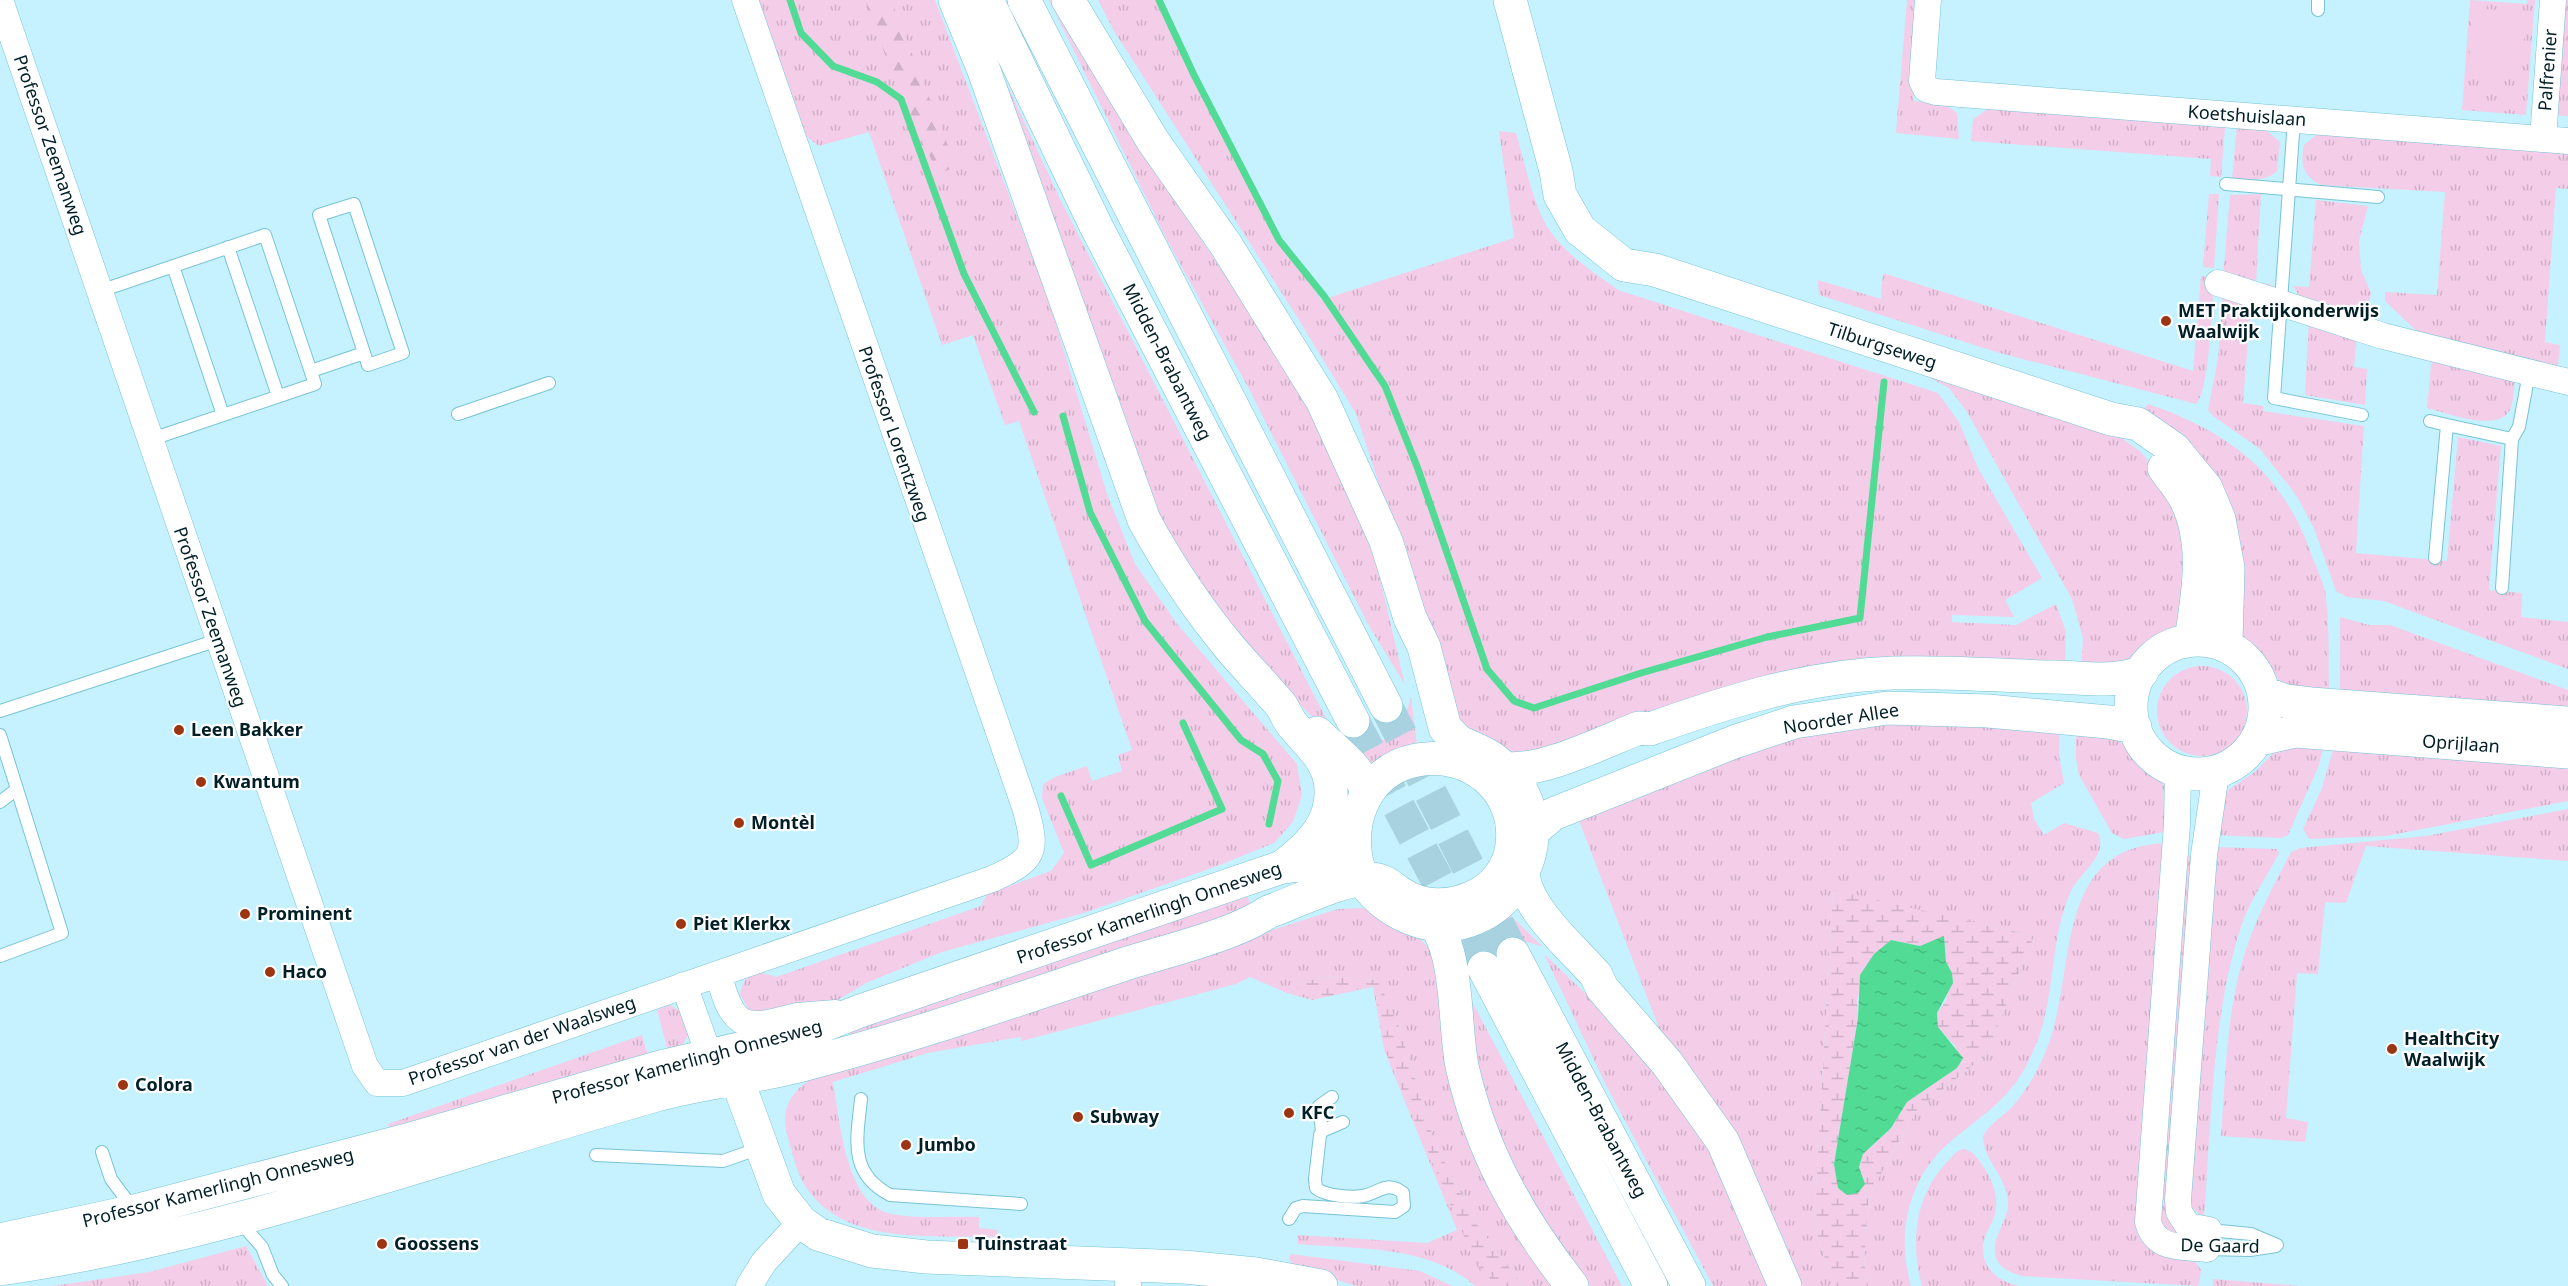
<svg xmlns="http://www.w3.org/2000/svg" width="2568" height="1286" font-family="'Noto Sans',sans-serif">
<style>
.grass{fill:url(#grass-tufts)}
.forest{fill:url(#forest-firs)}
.wetland{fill:url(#wetland-marsh);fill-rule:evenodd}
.green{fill:#f4cde8}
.water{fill:url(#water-ripples)}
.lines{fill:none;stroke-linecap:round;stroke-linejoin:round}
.stream{stroke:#51db95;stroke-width:7}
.highway-tunnel{stroke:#a8d2df;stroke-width:33;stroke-dasharray:33 16;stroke-linecap:butt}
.lane-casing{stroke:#77c3d8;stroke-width:14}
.street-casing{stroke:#77c3d8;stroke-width:27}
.secondary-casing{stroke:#77c3d8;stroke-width:34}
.highway-casing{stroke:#77c3d8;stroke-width:34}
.lane{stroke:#fff;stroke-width:12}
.street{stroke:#fff;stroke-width:26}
.secondary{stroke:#fff;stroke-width:33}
.highway{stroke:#fff;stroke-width:33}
.poi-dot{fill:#9c3512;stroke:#fff;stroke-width:2}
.labels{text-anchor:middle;stroke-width:4.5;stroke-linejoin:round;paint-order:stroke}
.street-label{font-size:18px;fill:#001f27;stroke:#fff}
.poi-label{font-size:18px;font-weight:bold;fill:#001f27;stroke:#fff;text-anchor:start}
</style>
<defs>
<pattern id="grass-tufts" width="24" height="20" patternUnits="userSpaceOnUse" patternTransform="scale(1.5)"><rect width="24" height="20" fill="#f4cde8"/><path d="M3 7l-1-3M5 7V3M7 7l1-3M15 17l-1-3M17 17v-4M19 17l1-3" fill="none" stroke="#cfb0c7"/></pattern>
<pattern id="forest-firs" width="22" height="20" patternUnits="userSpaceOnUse" patternTransform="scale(1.5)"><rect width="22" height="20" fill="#f4cde8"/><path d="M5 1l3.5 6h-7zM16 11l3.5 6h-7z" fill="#cfb0c7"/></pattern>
<pattern id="wetland-marsh" width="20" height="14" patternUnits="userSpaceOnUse" patternTransform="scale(1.5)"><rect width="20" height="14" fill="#f4cde8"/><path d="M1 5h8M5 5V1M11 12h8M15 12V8" fill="none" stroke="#cfb0c7"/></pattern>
<pattern id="water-ripples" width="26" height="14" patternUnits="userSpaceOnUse" patternTransform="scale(1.5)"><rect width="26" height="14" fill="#51db95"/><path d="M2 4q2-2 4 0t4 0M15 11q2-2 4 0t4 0" fill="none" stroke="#45bc80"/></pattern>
</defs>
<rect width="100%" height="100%" fill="#c6f2ff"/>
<!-- grass -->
<path class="grass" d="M 758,0 L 935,0 L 1049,301 L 1107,494 L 1135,564 L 1178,625 L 1297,764 L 1302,795 L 1293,822 L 1274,843 L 1220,865 L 1084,913 L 942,952 L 866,983 L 836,1001 L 751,1014 L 740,994 C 744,973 757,969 776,977 L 981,906 L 987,894 L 1051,871 L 1064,853 L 1042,798 L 1043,784 L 1055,777 L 1087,766 L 1092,781 L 1122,771 L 1118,755 L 1132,750 L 1019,421 L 1005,425 L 973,335 L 942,345 L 869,132 L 819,146 L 807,137 Z
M 1049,0 L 1057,0 L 1146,157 L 1304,393 L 1365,515 L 1405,685 L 1368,624 L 1249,389 L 1167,240 Z
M 1098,0 L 1160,0 L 1167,19 L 1282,239 L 1321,300 L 1514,238 L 1499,131 L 1516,133 C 1523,157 1533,201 1544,221 C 1560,251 1592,271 1618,290 L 1938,393 L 1959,422 L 1978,468 L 2042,578 L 2005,600 L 2014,617 L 1952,615 L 1952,622 L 2016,625 L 2056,604 L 2066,632 L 2065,667 L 1917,657 L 1867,657 L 1819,667 L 1545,755 L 1509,756 L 1476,738 L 1456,718 L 1356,414 L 1294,312 L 1114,31 Z
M 1907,0 L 1921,0 L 1913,101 L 1945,104 L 1957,113 L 1959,139 L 1896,133 Z
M 2470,0 L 2527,4 L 2527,0 L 2535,0 L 2526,115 L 2462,110 Z
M 2562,0 L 2568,0 L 2568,116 L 2553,115 Z
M 970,4 L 1059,197 L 1333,732 L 1329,734 L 1245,648 L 1159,523 Z
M 1991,107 L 2223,124 L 2225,128 L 2221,177 L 2210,176 L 2211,159 L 1971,141 L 1973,119 Z
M 2237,126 L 2265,129 L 2280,142 L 2277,171 C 2264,183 2248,179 2232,178 Z
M 2317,134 L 2568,153 L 2568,189 L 2556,188 L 2545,342 L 2560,345 L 2558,365 L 2543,370 L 2424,338 L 2385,301 L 2385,292 L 2437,295 L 2445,192 L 2321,185 C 2303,176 2300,165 2304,145 Z
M 2209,194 L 2219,194 L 2214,268 L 2203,267 Z
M 2261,194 L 2256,283 L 2272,284 L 2265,290 L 2223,278 L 2230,195 Z
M 2316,200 L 2368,206 L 2359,241 L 2361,270 L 2371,293 L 2370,299 L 2349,316 L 2301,299 L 2293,286 L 2309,287 Z
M 1883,273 L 2193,371 L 2201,276 L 2214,278 C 2212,302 2210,390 2196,404 L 1996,352 L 1819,295 L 1818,280 L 1881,299 Z
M 2223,293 L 2251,301 L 2243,403 L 2263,406 L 2263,411 L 2364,426 L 2356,553 L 2447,561 L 2458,437 L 2501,446 L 2489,590 L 2522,593 L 2521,617 L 2568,622 L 2568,669 L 2384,601 L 2347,597 L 2336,591 L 2314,528 L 2296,495 L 2260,449 L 2213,416 L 2208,410 L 2218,359 Z
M 2309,319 L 2357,334 L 2354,367 L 2367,369 L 2365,405 L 2305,395 Z
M 2432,355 L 2515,378 C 2514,387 2514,402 2510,410 C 2498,433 2447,413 2427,408 Z
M 1934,373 L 2119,436 L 2141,452 L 2157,471 L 2189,540 L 2179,629 L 2151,645 L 2131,665 L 2081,669 L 2083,638 L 2072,599 L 1967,412 L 1949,388 L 1932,379 Z
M 2148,404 C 2230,432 2285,474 2313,559 C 2318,571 2325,585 2326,598 C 2330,631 2328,665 2329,698 L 2285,688 L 2258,653 L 2239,636 L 2137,416 Z
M 2340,617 L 2369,625 L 2390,625 L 2568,690 L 2568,718 L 2340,698 Z
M2157 711a45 45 0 1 1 90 0a45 45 0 1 1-90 0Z
M 1411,697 L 1417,745 L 1368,770 L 1352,744 C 1391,743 1400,736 1411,697 Z
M 1871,722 L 2059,729 L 2059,756 L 2064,783 L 2031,803 L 2034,819 L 2044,835 L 2064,823 L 2098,833 C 2109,856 2080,872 2071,891 C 2049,940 2056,998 2035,1047 C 2015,1096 1990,1109 1951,1141 C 1908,1177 1896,1234 1911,1286 L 1868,1286 L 1864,1262 L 1869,1195 L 1917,1110 L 1986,1055 L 2034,936 L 1833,891 L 1814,1224 L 1834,1286 L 1801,1286 L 1783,1238 L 1730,1132 L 1662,1036 L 1578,818 L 1760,743 Z
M 2076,730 C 2088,733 2102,734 2114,739 C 2130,745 2158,777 2169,791 L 2165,832 L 2124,839 L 2112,833 L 2079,775 L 2076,759 Z
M 2336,740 L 2568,758 L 2568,801 L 2386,836 L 2309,839 L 2303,829 L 2322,788 Z
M 2325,741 L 2319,765 L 2288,835 L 2281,838 L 2214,835 L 2224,793 L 2256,771 L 2281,745 Z
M 2568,809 L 2568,861 L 2366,846 L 2346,903 L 2325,902 L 2318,974 L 2297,973 L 2286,1118 L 2308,1122 L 2305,1142 L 2221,1136 C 2226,1073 2226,1005 2248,944 C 2259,912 2275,883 2291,852 L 2300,848 L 2426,836 Z
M 2170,843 L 2141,1232 L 2191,1255 L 2201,1270 L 2199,1284 L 2197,1286 L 2021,1276 C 2011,1272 2000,1269 1996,1258 C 1990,1239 2007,1223 2008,1205 C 2009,1178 1983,1161 1983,1136 C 1989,1124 2003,1116 2012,1107 C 2027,1090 2039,1069 2047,1048 C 2078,971 2051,844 2170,843 Z
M 2213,847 L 2277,849 L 2279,853 C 2267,877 2249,901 2241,927 C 2212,1013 2211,1127 2204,1218 L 2190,1206 Z
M 2183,855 L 2198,856 L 2170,1213 L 2201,1239 L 2167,1232 L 2159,1224 Z
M 1246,893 L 1252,909 L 852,1038 L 849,1032 Z
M 1362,908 C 1399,921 1418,929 1439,963 L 1463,1111 L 1562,1286 L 1523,1286 L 1475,1222 L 1434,1141 L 1399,1027 L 1377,980 L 1327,976 L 1294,985 L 1312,1000 L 1374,986 L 1385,1050 L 1476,1264 L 1498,1286 L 1475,1286 C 1430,1245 1355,1249 1298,1244 L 1297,1235 L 1427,1243 L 1457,1230 L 1384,1050 L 1373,987 L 1312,1000 L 1287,993 L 1250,977 L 1236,984 L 1022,1041 L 1020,1037 L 928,1053 L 833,1082 C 840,1120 845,1204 891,1214 C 917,1219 952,1216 979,1217 L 979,1228 L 998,1230 L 996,1237 C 936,1234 853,1247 810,1193 C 798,1178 793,1156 788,1138 C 779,1110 791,1091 814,1077 L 1338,909 Z
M 1507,912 L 1543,947 C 1497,932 1478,936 1464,985 L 1457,936 Z
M 1544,954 L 1642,1047 L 1705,1131 L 1778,1286 L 1713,1286 L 1606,1085 Z
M 1467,992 L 1622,1286 L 1583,1286 L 1493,1138 L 1471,1047 Z
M 670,1005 L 682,1012 L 690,1031 L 680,1050 L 669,1055 L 657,1010 Z
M 642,1035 L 651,1065 L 392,1137 L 388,1124 Z
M 1965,1149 C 1974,1152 1980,1161 1985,1169 C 1993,1182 1999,1198 1995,1214 C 1993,1223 1986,1231 1984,1240 C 1978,1265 1997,1282 2020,1286 L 1922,1286 C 1910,1243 1915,1195 1947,1162 C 1953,1156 1957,1149 1965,1149 Z
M 246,1246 L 268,1286 L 53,1286 L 149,1272 Z
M 1291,1254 L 1420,1271 L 1452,1286 L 1356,1286 L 1293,1266 L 1289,1258 Z
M 2213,1279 L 2300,1286 L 2213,1286 Z"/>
<!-- forest -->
<path class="forest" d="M 865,0 L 891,0 L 956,166 L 938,175 L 887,60 Z"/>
<!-- wetland -->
<path class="wetland" d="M 1833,890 L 2034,936 L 1986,1055 L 1917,1110 L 1869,1195 L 1864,1262 L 1868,1286 L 1834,1286 L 1814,1224 ZM 1944,937 L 1946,962 L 1952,973 L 1946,1001 L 1937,1013 L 1938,1027 L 1956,1047 L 1957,1068 L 1907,1102 L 1891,1128 L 1863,1154 L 1859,1167 L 1834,1164 L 1858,1018 L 1857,998 L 1891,940 L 1920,946 Z
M 1327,976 L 1378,980 L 1399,1027 L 1434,1141 L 1475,1222 L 1523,1286 L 1498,1286 L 1476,1265 L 1385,1050 L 1374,986 L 1312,1000 L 1293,985 Z"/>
<!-- green -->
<path class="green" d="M 2473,8 L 2526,12 L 2521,76 L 2468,72 Z"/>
<!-- water -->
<path class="water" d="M 1944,936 L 1946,962 L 1952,973 L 1953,983 L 1937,1013 L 1938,1027 L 1963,1058 L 1957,1068 L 1907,1102 L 1891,1128 L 1863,1154 L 1859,1167 L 1865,1184 L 1858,1193 L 1847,1195 L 1838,1188 L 1834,1164 L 1858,1018 L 1860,975 L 1874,954 L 1891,940 L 1920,946 Z"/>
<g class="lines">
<!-- stream -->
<path class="stream" d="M 790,0 L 801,33 L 833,66 L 877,82 L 901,99 L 964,274 L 1034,412
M 1159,0 L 1194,75 L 1279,240 L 1324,296 L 1385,386 L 1418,469 L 1487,669 L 1514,701 L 1534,708 L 1641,673 L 1767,637 L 1860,618 L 1884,382
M 1063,416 L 1090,512 L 1145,621 L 1241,740 L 1263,754 L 1278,781 L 1269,824
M 1061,796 L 1091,865 L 1222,809 L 1183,723"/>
<!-- highway-tunnel -->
<path class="highway-tunnel" d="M 1386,706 L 1513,954
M 1353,721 L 1484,968"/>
<defs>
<path id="lane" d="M 2318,10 L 2318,0
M 2294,120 L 2274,398 L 2362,415
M 2226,184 L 2378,197
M 354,204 L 403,353 L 368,365 L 319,215 Z
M 228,247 L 278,396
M 173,266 L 223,415
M 100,291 L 265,235 L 315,384 L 149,440
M 311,371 L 364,353
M 458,414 L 549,383
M 2430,421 L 2447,425
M 2435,558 L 2447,425 L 2512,439
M 2502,588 L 2512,439 L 2519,427 L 2529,373
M 0,711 L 218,640
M 0,735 L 17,789 L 0,802
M 0,956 L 62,933 L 17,789
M 861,1099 C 857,1139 848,1173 890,1195 L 1021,1204
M 1322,1131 L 1319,1106 L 1332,1097
M 102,1152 L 111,1179 L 134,1210
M 596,1155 L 723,1161 L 760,1148
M 1289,1219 L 1296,1208 L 1303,1206 L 1395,1212 L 1404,1206 L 1403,1193 C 1387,1180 1379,1193 1363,1196 C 1352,1198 1325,1196 1316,1188 L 1315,1179 L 1320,1135 L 1322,1131 L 1343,1122
M 240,1222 L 262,1247 L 273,1275 L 282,1286
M 2209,1230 L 2251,1234 L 2277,1245
M 2207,1249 L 2250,1250 L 2276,1246"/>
<path id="street" d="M 0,0 L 365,1066 L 377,1083 L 403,1083 L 992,879 C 1035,860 1038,852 1025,807 L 745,0
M 1928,0 L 1922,81 L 1926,89 L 1936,92 L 2568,141
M 2543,139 L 2553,0
M 2218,283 L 2383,336 L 2568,382
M 2178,771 L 2177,824 L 2148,1222 C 2156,1251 2182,1246 2207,1249
M 718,974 C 723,988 726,1006 737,1017 C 752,1032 780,1019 797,1016 C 810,1015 823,1014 836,1013
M 684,985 L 709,1055
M 2209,1230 L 2188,1226 L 2179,1212 L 2178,1200 L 2204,855 L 2216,773
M 749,1286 L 764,1262 L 801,1222
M 1128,1286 L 1128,1264"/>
<path id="secondary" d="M 1510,0 L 1556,171 L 1560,195 L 1580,230 L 1624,265 L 1655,270 L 2111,419 L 2138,424 L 2174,449 L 2206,488 L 2219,519 L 2228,568 L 2226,643
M 2164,468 C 2171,478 2180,488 2185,498 C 2208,541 2198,595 2191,640
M2131 707a67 67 0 1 1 134 0a67 67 0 1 1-134 0Z
M 2264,693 L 2286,701 L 2311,704 L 2568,723
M 2256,740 L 2295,731 L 2568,752
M 1503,768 C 1540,774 1603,742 1639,728 L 1650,729 C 1729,701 1808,676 1893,673 C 1946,671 1999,676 2052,677 C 2082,677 2114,684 2142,672
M 1533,831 L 1553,814 L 1734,742 L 1794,722 L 1887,708 L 1988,711 L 2108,722 L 2135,727
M 719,1064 L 737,1079 L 779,1194 L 801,1222 L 818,1234 L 872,1251 L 926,1257 L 1184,1267 L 1256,1274 L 1321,1286
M 0,1240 L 135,1211 L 407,1140 L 660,1067 L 799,1035 L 860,1011 L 1282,867 L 1316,863 L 1344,851 L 1353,834
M 0,1269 C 223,1237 437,1157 653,1096 C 702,1082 753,1078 802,1065 C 911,1037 1019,999 1125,964 C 1166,951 1235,935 1268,912 C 1297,902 1342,878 1372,879 C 1384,880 1390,886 1400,893 C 1422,908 1449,908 1473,897 C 1494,888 1510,867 1512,845 C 1519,790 1470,750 1417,760 C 1362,770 1342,831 1362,878 C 1372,895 1384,905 1401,914 C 1497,964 1586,828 1492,758 C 1482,751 1470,747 1459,742"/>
<path id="highway" d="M 955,0 L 983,68 L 1144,520 C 1170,568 1196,607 1231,649 C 1247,668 1264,685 1280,704 C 1285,710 1287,718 1292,724 C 1306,742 1325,756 1330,780 C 1337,820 1311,845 1282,867
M 987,0 L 1096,226 L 1353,721
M 1024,0 L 1386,706
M 1068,0 L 1153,141 L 1226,245 L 1322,400 L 1386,541 L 1410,618 L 1424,647 L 1445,728 L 1459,742
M 1317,733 C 1335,751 1362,768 1367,794
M 1523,873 C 1525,908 1573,949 1596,975 L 1602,988 L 1667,1063 L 1723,1142 L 1785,1286
M 1434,923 C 1459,955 1454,1026 1462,1066 C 1481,1151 1519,1218 1572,1286
M 1513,954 L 1689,1286
M 1484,968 L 1651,1286"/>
</defs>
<!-- lane casing -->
<use href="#lane" class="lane-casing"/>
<!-- street casing -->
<use href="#street" class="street-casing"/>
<!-- secondary casing -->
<use href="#secondary" class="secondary-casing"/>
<!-- highway casing -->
<use href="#highway" class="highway-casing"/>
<!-- lane -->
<use href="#lane" class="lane"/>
<!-- street -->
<use href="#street" class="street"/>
<!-- secondary -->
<use href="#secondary" class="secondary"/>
<!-- highway -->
<use href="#highway" class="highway"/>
</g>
<!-- markers -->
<g class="poi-dot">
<circle cx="2166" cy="321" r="6"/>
<circle cx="179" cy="730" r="6"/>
<circle cx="201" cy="782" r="6"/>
<circle cx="739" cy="823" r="6"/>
<circle cx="245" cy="914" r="6"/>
<circle cx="681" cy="924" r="6"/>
<circle cx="270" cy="972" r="6"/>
<circle cx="2392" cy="1049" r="6"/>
<circle cx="123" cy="1085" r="6"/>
<circle cx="1289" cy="1113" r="6"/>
<circle cx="1078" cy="1117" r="6"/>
<circle cx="906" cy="1145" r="6"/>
<circle cx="382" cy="1244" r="6"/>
<rect x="957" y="1238" width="12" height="12" rx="3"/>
</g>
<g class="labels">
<!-- street labels -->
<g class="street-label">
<text transform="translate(2548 70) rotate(-86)" y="6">Palfrenier</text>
<text transform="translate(2247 116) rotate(4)" y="6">Koetshuislaan</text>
<text transform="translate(50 145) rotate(71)" y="6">Professor Zeemanweg</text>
<text transform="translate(1882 346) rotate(18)" y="6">Tilburgseweg</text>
<text transform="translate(1167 362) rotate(63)" y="6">Midden-Brabantweg</text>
<text transform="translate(894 434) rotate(71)" y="6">Professor Lorentzweg</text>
<text transform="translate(210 617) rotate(71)" y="6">Professor Zeemanweg</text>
<text transform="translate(1841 719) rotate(-9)" y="6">Noorder Allee</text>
<text transform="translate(2461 744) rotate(4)" y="6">Oprijlaan</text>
<text transform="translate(1149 913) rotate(-19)" y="6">Professor Kamerlingh Onnesweg</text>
<text transform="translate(522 1041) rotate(-19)" y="6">Professor van der Waalsweg</text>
<text transform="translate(687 1062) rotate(-15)" y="6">Professor Kamerlingh Onnesweg</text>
<text transform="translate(1601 1120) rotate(62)" y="6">Midden-Brabantweg</text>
<text transform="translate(218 1188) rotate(-14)" y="6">Professor Kamerlingh Onnesweg</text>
<text transform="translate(2220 1246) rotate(1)" y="6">De Gaard</text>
</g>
<!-- poi labels -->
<g class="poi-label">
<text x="2178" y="317">MET Praktijkonderwijs<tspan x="2178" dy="21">Waalwijk</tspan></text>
<text x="191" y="736">Leen Bakker</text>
<text x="213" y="788">Kwantum</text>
<text x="751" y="829">Montèl</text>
<text x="257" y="920">Prominent</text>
<text x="693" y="930">Piet Klerkx</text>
<text x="282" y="978">Haco</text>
<text x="2404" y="1045">HealthCity<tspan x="2404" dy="21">Waalwijk</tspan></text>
<text x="135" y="1091">Colora</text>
<text x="1301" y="1119">KFC</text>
<text x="1090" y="1123">Subway</text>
<text x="918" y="1151">Jumbo</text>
<text x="394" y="1250">Goossens</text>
<text x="975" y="1250">Tuinstraat</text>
</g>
</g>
</svg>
